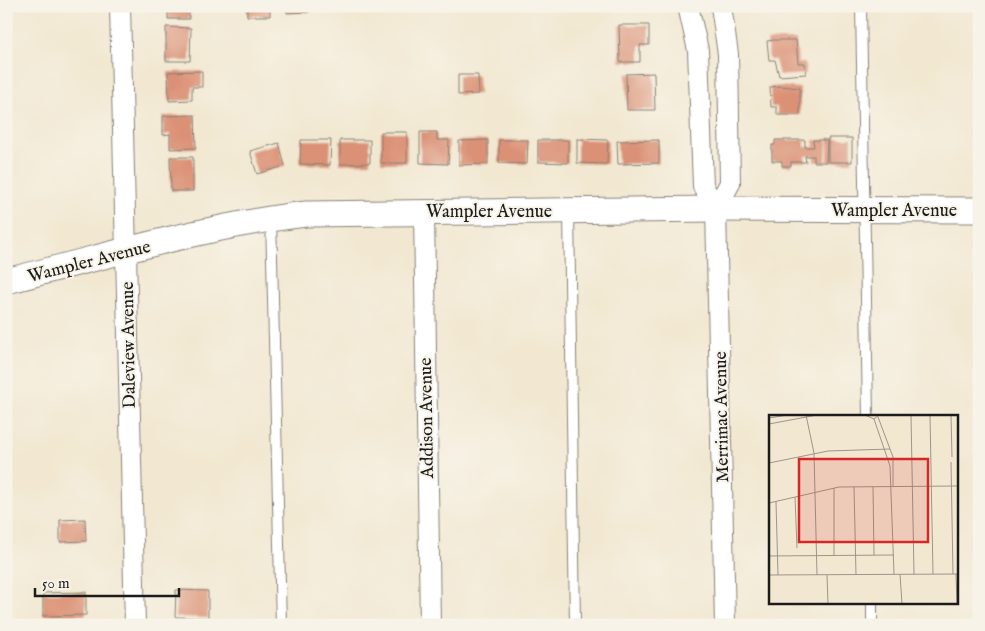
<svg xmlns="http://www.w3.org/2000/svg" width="985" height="631" font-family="'IM FELL English',serif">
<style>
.building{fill:#db9176}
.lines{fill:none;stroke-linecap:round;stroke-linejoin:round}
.service-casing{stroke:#878277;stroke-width:12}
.minor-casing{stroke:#878277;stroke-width:22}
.tertiary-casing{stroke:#878277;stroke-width:27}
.service{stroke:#fff;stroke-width:10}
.minor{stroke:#fff;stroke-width:20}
.tertiary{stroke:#fff;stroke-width:25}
.labels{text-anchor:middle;stroke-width:4;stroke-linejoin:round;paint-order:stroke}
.street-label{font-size:18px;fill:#1c1c1c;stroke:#f7f3e8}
.inset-road{fill:none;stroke:#9c9689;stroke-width:1}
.view{fill:#d62828;fill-opacity:0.15;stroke:#d62828;stroke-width:2.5}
.inset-edge{fill:none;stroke:#1c1c1c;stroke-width:2.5}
</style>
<rect width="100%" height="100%" fill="#f7f3e8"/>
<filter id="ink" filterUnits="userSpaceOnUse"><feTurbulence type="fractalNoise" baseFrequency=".02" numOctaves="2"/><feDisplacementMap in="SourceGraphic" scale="10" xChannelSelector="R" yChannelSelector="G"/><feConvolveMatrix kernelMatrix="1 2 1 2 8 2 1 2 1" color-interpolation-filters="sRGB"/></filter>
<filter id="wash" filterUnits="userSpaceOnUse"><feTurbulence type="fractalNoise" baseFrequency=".0096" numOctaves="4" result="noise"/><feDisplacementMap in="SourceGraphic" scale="20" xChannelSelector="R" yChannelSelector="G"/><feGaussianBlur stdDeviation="1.12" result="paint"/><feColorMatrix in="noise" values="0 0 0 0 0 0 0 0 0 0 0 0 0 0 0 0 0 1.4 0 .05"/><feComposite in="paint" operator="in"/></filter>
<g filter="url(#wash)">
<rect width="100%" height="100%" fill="#f2e8d2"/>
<g id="blocks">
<!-- building -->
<path class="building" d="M 168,6 L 189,6 L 189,19 L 168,19 Z
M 247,6 L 270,6 L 270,16 L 247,16 Z
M 287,6 L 309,6 L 309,12 L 287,13 Z
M 326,6 L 353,6 L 353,10 L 326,10 Z
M 365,6 L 387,6 L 387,8 L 365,8 Z
M 619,25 L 649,25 L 649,45 L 640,45 L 640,62 L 620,62 Z
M 166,27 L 191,28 L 190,61 L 166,61 Z
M 774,40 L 796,40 L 798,63 L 805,63 L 806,74 L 779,76 L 775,60 L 769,60 L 767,41 Z
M 202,71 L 202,87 L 192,87 L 192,100 L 169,101 L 168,72 Z
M 654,73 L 655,110 L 627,110 L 626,74 Z
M 458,75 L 478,75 L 479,94 L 458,95 Z
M 781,86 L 800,88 L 800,115 L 777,115 L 777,107 L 771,107 L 770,87 Z
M 195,115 L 196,148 L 170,149 L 170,134 L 163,135 L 163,116 Z
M 381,132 L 407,132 L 407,163 L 381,163 Z
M 420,132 L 437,132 L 437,140 L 449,140 L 448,164 L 420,163 Z
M 828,138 L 852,138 L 852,162 L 828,162 Z
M 577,139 L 608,140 L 607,164 L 577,163 Z
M 301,140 L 331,140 L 330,165 L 300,164 Z
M 340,140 L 370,140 L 370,163 L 340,164 Z
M 488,140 L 488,164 L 459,165 L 459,141 Z
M 499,140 L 528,140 L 527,164 L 499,163 Z
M 538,140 L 568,140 L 568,163 L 538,162 Z
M 659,140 L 659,163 L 618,164 L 617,141 Z
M 775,140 L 805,140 L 805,147 L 814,147 L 813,140 L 827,140 L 826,162 L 814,162 L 814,156 L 805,156 L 806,162 L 791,162 L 791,166 L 782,166 L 782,161 L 772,161 L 772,145 L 775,145 Z
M 279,143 L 285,166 L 257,174 L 250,151 Z
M 170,157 L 193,157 L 193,191 L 171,191 Z
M 85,519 L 86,541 L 60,542 L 60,520 Z
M 176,590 L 208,591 L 208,618 L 175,617 Z
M 86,592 L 86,615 L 43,616 L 43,593 Z
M 172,622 L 214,623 L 214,625 L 172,625 Z"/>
</g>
</g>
<g filter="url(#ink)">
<use href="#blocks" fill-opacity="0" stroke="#878277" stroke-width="1"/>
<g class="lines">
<defs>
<path id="service" d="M 861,6 L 868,416
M 569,211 L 575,625
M 271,218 L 281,625
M 872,602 L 872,625"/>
<path id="minor" d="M 120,6 L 135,625
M 688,6 L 698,50 L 703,186 L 716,209
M 721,6 L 728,54 L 730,183 L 716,209 L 725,625
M 424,211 L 430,625"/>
<path id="tertiary" d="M 6,281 C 105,257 204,226 306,214 L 716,209 L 979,210"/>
</defs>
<!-- service casing -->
<use href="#service" class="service-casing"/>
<!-- minor casing -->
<use href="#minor" class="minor-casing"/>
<!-- tertiary casing -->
<use href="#tertiary" class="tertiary-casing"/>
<!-- service -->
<use href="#service" class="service"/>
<!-- minor -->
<use href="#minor" class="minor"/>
<!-- tertiary -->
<use href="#tertiary" class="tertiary"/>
</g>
</g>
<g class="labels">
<!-- street labels -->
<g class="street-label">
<text x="894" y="216">Wampler Avenue</text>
<text x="489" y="217">Wampler Avenue</text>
<text transform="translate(89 261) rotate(-14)" y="6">Wampler Avenue</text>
<text transform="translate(128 345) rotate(-91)" y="6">Daleview Avenue</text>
<text transform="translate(721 417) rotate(-91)" y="6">Merrimac Avenue</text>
<text transform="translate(426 418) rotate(-91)" y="6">Addison Avenue</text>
</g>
</g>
<!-- overview -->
<g transform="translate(769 415)">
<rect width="189" height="189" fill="#f2e8d2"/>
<path class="inset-road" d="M 37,0 L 45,38 L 48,160M 96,0 L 105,4 L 110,0M 124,0 L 142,0M 142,0 L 145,159M 161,0 L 164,159M 182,0 L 183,42M 109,2 L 124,42 L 124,71M 0,3 L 19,0M 105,4 L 121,51 L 125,159M 0,9 L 48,0M 182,47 L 184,159M 0,48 L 59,36 L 121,34M 85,72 L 87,160M 104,72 L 105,140M 26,82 L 28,133M 7,87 L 9,160M 0,88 L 70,72 L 189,71M 65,140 L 65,73M 0,141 L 125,140M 131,159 L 133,189M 187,159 L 188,189M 0,160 L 189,159M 58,160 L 59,189"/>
<path class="view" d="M 30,44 L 159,44 L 159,127 L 30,127 Z"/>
<rect width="189" height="189" class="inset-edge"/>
</g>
<!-- margin -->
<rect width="985" height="631" fill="none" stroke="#f7f3e8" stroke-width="25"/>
<!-- scale -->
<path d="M35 588v8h144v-8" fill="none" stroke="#1c1c1c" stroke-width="2.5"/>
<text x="42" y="588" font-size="15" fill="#1c1c1c" stroke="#f7f3e8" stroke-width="4" paint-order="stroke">50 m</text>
</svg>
